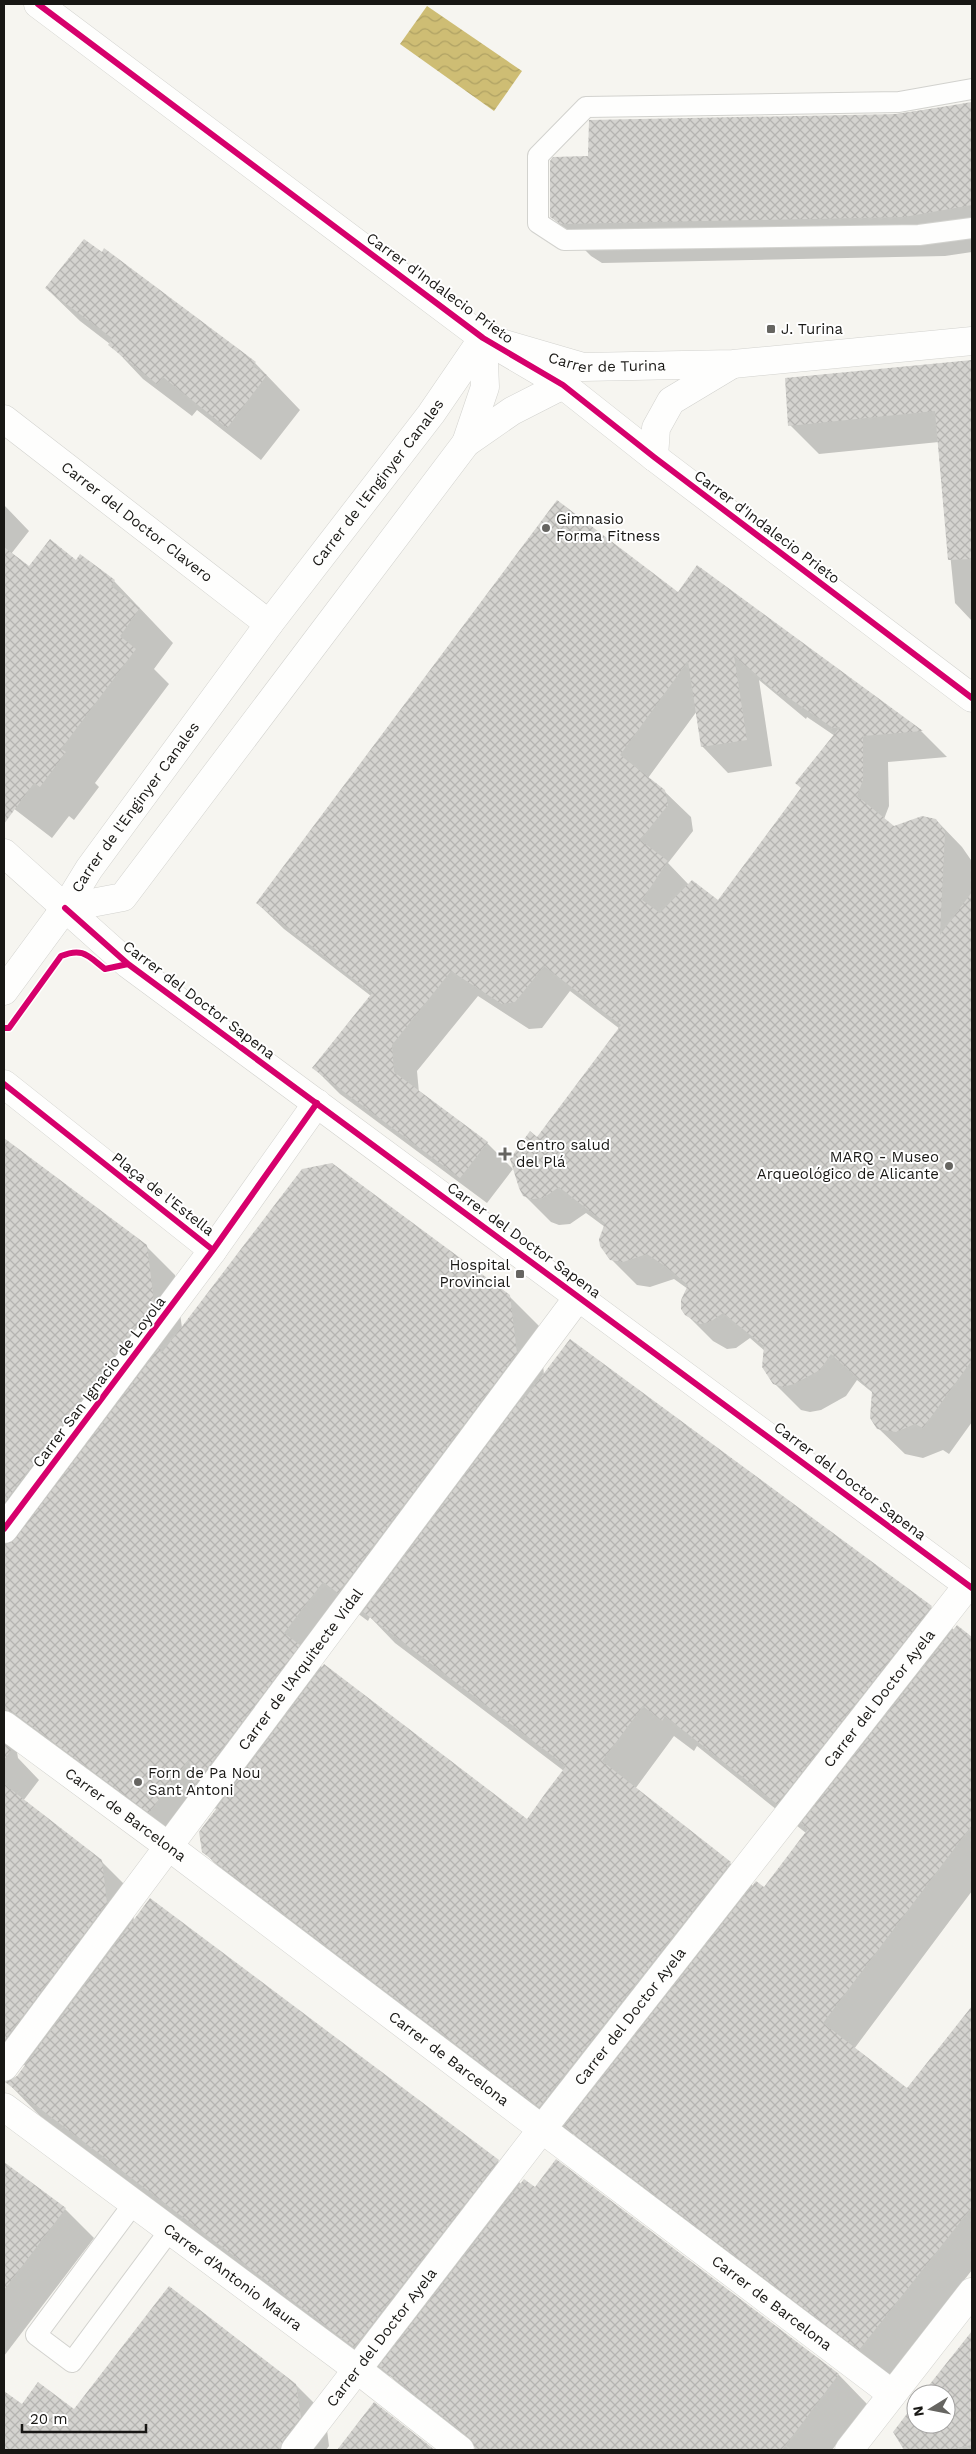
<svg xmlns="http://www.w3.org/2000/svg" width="976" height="2454" font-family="'Work Sans',sans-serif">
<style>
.water{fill:url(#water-waves)}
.shadow{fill:#0003;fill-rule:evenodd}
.building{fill:url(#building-cross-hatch);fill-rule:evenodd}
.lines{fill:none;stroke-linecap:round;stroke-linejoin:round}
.service-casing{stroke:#d2d2ce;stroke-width:22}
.minor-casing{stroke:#d2d2ce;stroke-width:29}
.tertiary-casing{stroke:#d2d2ce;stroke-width:29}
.service{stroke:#fefefd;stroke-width:20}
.minor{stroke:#fefefd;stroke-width:28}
.tertiary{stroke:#fefefd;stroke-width:28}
.cycleway-casing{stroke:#fff;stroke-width:9}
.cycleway{stroke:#d6006c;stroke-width:6}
.poi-dot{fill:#666561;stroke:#fff;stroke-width:2}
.labels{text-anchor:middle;stroke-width:4;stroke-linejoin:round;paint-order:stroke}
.street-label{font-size:15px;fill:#181714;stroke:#fff}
.poi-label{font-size:15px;fill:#181714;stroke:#fff;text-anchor:start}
</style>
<defs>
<pattern id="water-waves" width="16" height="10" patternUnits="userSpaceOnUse" patternTransform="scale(1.25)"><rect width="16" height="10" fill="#cebd74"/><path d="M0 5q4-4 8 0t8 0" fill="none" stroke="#b0a264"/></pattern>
<pattern id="building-cross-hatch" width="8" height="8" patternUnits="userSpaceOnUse" patternTransform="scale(1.25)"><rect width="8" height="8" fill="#d4d3cf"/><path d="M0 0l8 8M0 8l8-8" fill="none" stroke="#b5b4b1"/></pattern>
</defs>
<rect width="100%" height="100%" fill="#f6f5f0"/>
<!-- water -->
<path class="water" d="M 427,6 L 522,71 L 494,111 L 400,44 Z"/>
<!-- shadow -->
<path class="shadow" d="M 972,103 L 972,252 L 945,256 L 602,263 L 591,256 L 551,216 L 589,158 Z
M 105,250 L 255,363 L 300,410 L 261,460 L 197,410 L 192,416 L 143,379 L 110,344 L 80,321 L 46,288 L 102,254 Z
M 972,361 L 972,621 L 955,603 L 939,442 L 819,454 L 790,425 L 786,379 Z
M 4,505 L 29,531 L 11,554 L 29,568 L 77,562 L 114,581 L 173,643 L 154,669 L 169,684 L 95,783 L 99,787 L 74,820 L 69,816 L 52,838 L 4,801 Z
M 698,567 L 922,732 L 947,757 L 888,762 L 889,806 L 884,819 L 893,827 L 936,820 L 962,847 L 971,860 L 972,1422 L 949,1454 L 943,1450 L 923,1458 L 905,1454 L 878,1428 L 873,1393 L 857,1380 L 846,1396 L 821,1410 L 810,1412 L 801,1410 L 774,1383 L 765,1351 L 750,1338 L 736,1348 L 727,1349 L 713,1341 L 686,1314 L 688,1289 L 674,1279 L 650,1287 L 637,1285 L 611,1259 L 605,1227 L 586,1213 L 570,1224 L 559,1225 L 551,1222 L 524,1195 L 537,1138 L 620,1029 L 570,991 L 542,1028 L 529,1029 L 478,996 L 417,1071 L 419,1093 L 487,1143 L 513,1169 L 487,1203 L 340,1094 L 314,1068 L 371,996 L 284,929 L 257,903 L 678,593 ZM 759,680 L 806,719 L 807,717 L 835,736 L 802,789 L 719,902 L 689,885 L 668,863 L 693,831 L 691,817 L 664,791 L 648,778 L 697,711 L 702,746 L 728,773 L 772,766 Z
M 4,1140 L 146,1246 L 175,1275 L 182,1328 L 509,1296 L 539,1326 L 544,1375 L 931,1607 L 954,1630 L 957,1627 L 972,1638 L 972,1891 L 854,2049 L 907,2090 L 972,2008 L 972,2270 L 888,2377 L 594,2155 L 573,2134 L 571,2137 L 234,1883 L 203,1851 L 217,1810 L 208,1801 L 179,1841 L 20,1744 L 17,1752 L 18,1758 L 39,1780 L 23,1801 L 101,1861 L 130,1890 L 134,1921 L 498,2161 L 521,2184 L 535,2189 L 556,2161 L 839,2375 L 867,2404 L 832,2450 L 477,2450 L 476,2448 L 410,2395 L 390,2376 L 387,2379 L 40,2116 L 8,2083 L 17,2077 L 27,2065 L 4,2067 ZM 353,1610 L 368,1621 L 370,1617 L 395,1643 L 564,1771 L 527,1820 L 314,1661 ZM 674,1736 L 694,1751 L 697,1746 L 806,1833 L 764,1889 L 753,1886 L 730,1863 L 635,1789 Z
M 4,2163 L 65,2209 L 94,2238 L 4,2356 Z
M 972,2333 L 972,2450 L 906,2450 L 895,2432 L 916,2405 L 916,2424 L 946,2424 L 946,2394 L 924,2394 Z
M 296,2385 L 325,2414 L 329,2446 L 326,2450 L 4,2450 L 4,2392 L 22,2406 L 74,2411 Z
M 374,2404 L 433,2450 L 339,2450 Z"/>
<!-- building -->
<path class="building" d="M 972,102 L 972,205 L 904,217 L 561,224 L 550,217 L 550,161 L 553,157 L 588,156 L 589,120 L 899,114 Z
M 84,239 L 102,252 L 104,248 L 256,362 L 252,366 L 267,375 L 227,428 L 163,377 L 157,384 L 108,345 L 112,338 L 45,288 Z
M 972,360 L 972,559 L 948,560 L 935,411 L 788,426 L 785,378 Z
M 557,500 L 678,592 L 697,565 L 923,731 L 863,736 L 863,780 L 857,796 L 894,826 L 922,816 L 936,819 L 945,832 L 940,935 L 972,892 L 972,1360 L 923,1428 L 915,1424 L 896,1432 L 877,1429 L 870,1418 L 872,1391 L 831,1354 L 820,1370 L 794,1384 L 783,1387 L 773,1384 L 762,1367 L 764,1346 L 723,1313 L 710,1322 L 700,1324 L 685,1315 L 681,1309 L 681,1300 L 688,1285 L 665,1266 L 647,1254 L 623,1262 L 610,1260 L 600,1246 L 599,1239 L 605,1223 L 559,1187 L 543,1198 L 532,1199 L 523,1196 L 519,1188 L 510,1159 L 530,1131 L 537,1137 L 621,1025 L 544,966 L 515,1002 L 502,1004 L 451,971 L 392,1045 L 394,1072 L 488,1142 L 460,1178 L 312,1068 L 372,993 L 256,903 ZM 734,656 L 779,694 L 780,692 L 833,728 L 840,727 L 795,783 L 801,788 L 718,900 L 692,880 L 660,913 L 642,900 L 668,861 L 640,840 L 668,805 L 665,790 L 620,755 L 688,661 L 701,747 L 747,740 Z
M 50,539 L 76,560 L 80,554 L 115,580 L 111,586 L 140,608 L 120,636 L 136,649 L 61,749 L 66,752 L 40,787 L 34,783 L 4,824 L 4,547 L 29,566 Z
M 4,1138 L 147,1245 L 154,1302 L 4,1503 Z
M 332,1163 L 510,1295 L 517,1353 L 338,1593 L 323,1582 L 284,1633 L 300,1645 L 193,1787 L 189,1759 L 149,1813 L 13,1712 L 4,1710 L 4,1544 L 11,1543 L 16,1538 L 160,1347 L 161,1354 L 302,1169 Z
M 570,1339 L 932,1606 L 777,1804 L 665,1716 L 662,1721 L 643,1706 L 602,1761 L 731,1862 L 539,2107 L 202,1852 L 199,1832 L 324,1664 L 527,1819 L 547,1791 L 566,1766 L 363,1612 L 522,1398 L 522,1402 Z
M 957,1625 L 972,1637 L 972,1825 L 823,2023 L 907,2088 L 972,2006 L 972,2207 L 859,2350 L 564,2126 L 756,1881 L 764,1887 L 808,1829 L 801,1823 Z
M 4,1744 L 11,1750 L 4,1760 Z
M 4,1784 L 102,1860 L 107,1903 L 4,2041 Z
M 150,1898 L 499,2160 L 354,2347 L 5,2082 L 17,2076 Z
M 556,2159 L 839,2374 L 782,2450 L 475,2450 L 474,2444 L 470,2438 L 379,2366 L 524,2179 L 535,2187 Z
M 4,2162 L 66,2208 L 4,2290 Z
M 169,2286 L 296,2384 L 301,2417 L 283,2440 L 280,2450 L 4,2450 L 4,2391 L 22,2404 L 38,2382 L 74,2409 Z
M 972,2331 L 972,2445 L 946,2450 L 904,2450 L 893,2432 L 916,2402 L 916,2424 L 946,2424 L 946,2394 L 922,2394 Z
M 374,2402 L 435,2450 L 337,2450 Z"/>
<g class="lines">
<defs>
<path id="service" d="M 972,89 L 899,102 L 586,107 L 538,156 L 538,223 L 564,240 L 919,235 L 972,228
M 134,2203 L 36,2335 L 72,2362 L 170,2230"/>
<g id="minor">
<path id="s1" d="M 501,343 L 583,367 L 733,364 L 972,341"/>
<path id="s2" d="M 4,419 L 269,624"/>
<path d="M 654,457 L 656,428 L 671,401 L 731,365"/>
<path d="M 4,853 L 128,964 L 972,1588"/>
<path d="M 4,1084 L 213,1250"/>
<path d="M 4,1529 L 213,1250 L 317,1103"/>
<path id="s3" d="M 4,1725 L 168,1846 L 892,2394"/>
<path id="s4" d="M 4,2067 L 579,1296"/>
<path id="s5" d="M 4,2107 L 358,2370 L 460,2450"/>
<path id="s6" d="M 295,2450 L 542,2129 L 968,1585"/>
</g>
<g id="tertiary">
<path d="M 38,4 L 483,338 L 563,385 L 654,457 L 972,698"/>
<path d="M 466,443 L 485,387 L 483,338"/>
<path d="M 65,908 L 123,897 L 466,443 L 512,411 L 563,385"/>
<path id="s7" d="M 4,991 L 65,908 L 89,869 L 269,624 L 431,414 L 483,338"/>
<path d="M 849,2450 L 972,2292"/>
</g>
</defs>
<!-- service casing -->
<use href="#service" class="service-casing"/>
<!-- minor casing -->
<use href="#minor" class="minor-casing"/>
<!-- tertiary casing -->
<use href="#tertiary" class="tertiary-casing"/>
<!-- service -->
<use href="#service" class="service"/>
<!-- minor -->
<use href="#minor" class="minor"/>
<!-- tertiary -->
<use href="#tertiary" class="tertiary"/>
<defs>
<path id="cycleway" d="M 38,4 L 483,338 L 563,385 L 654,457 L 972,698
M 65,908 L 128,964 L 972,1588
M 4,1028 L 9,1028 L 61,956 C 83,947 88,956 105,969 L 128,964
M 4,1084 L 213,1250
M 4,1529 L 213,1250 L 317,1103"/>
</defs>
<!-- cycleway casing -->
<use href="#cycleway" class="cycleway-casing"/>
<!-- cycleway -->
<use href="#cycleway" class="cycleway"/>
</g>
<!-- markers -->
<g class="poi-dot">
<rect x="766" y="324" width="10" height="10" rx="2.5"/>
<circle cx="546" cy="528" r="5"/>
<path d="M502.5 1146.5h5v5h5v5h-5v5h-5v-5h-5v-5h5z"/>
<circle cx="949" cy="1166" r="5"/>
<rect x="515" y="1269" width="10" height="10" rx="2.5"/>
<circle cx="138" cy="1782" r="5"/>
</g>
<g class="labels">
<!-- street labels -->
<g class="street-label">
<text transform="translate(440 288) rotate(36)" y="5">Carrer d'Indalecio Prieto</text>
<text dy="5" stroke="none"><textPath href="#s1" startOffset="109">Carrer de Turina</textPath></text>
<text dy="5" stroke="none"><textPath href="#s7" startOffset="631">Carrer de l'Enginyer Canales</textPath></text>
<text dy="5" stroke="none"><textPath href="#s2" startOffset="168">Carrer del Doctor Clavero</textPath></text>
<text transform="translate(767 527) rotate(37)" y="5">Carrer d'Indalecio Prieto</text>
<text dy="5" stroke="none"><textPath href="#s7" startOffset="226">Carrer de l'Enginyer Canales</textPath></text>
<text transform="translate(199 1000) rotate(37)" y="5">Carrer del Doctor Sapena</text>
<text transform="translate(163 1194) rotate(38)" y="5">Plaça de l'Estella</text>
<text transform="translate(524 1240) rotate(36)" y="5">Carrer del Doctor Sapena</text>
<text transform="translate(99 1382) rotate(-53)" y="5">Carrer San Ignacio de Loyola</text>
<text transform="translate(850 1481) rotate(37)" y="5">Carrer del Doctor Sapena</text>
<text dy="5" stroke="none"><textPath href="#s4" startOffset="496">Carrer de l'Arquitecte Vidal</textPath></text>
<text dy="5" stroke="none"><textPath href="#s6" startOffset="952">Carrer del Doctor Ayela</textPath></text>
<text dy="5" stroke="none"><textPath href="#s3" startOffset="151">Carrer de Barcelona</textPath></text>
<text dy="5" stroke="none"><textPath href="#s6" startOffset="548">Carrer del Doctor Ayela</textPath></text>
<text dy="5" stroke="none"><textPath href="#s3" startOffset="556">Carrer de Barcelona</textPath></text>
<text dy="5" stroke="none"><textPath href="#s5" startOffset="285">Carrer d'Antonio Maura</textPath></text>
<text dy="5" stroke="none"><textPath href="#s3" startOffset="961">Carrer de Barcelona</textPath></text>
<text dy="5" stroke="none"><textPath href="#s6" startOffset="142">Carrer del Doctor Ayela</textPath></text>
</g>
<!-- poi labels -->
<g class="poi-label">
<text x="781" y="334">J. Turina</text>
<text x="556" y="524">Gimnasio<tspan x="556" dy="17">Forma Fitness</tspan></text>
<text x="516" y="1150">Centro salud<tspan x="516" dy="17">del Plá</tspan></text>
<text x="939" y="1162" text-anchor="end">MARQ - Museo<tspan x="939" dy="17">Arqueológico de Alicante</tspan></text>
<text x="510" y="1270" text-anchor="end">Hospital<tspan x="510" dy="17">Provincial</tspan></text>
<text x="148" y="1778">Forn de Pa Nou<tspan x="148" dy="17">Sant Antoni</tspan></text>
</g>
</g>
<!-- border -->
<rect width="976" height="2454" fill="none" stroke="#181714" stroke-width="10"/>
<!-- north arrow -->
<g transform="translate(931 2409) rotate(260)"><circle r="24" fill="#ffffff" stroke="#a3a2a1"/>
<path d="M0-4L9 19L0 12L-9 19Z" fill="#666561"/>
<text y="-8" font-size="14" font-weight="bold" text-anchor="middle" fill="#181714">N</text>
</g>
<!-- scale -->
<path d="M22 2424v8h124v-8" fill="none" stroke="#181714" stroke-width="2.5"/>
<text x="30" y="2424" font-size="15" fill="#181714" stroke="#ffffff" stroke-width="4" paint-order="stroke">20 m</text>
</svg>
